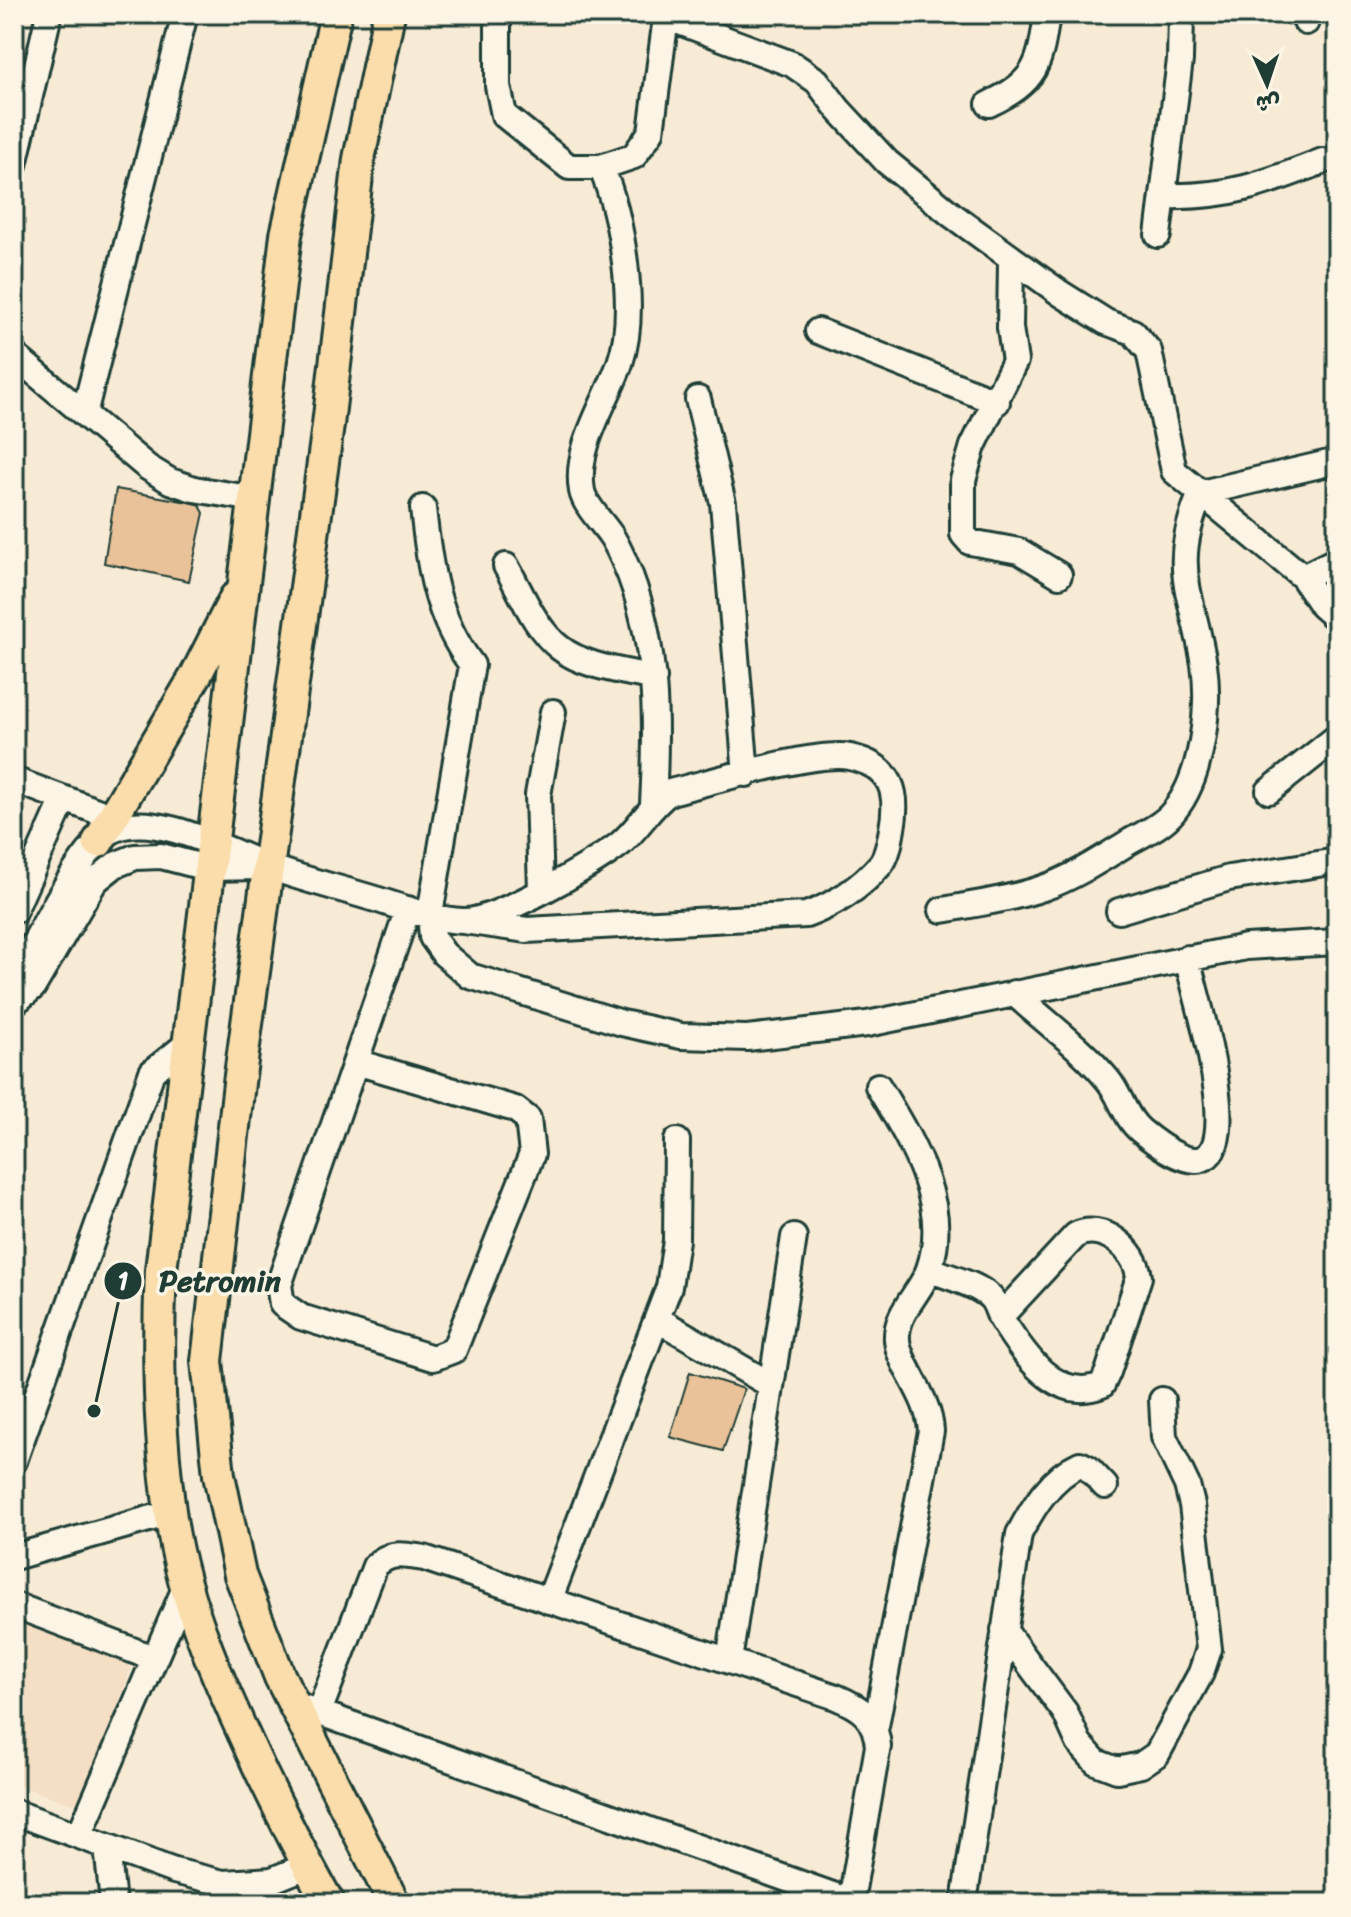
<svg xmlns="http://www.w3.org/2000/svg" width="1351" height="1917" font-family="Sriracha,'Playpen Sans Arabic',sans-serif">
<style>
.built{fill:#f4dfc4}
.building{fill:#e9c299;stroke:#1f3d34;stroke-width:2}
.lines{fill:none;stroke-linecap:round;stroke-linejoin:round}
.minor-casing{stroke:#1f3d34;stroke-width:30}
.major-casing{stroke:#1f3d34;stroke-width:36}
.minor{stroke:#fcf5e5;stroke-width:24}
.major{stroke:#fbddab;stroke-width:30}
.leader{fill:none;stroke:#1f3d34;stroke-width:3}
.callout-dot{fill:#1f3d34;stroke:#fcf5e5;stroke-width:3}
.mark-label{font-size:24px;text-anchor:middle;font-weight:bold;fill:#fff}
.callout-label{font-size:30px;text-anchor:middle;font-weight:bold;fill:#1f3d34;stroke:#fcf5e5;stroke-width:7;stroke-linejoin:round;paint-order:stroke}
</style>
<rect width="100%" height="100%" fill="#f8ebd6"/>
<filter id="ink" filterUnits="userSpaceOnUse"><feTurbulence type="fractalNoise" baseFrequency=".0125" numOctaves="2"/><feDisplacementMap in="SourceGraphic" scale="16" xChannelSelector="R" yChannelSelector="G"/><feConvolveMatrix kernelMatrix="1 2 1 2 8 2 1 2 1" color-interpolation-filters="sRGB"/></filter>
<g filter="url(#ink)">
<!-- built -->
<path class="built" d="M 14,1621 L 127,1660 L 131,1669 L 84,1800 L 72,1804 L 14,1784 Z"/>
<!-- building -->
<path class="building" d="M 116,489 L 199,504 L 204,513 L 189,581 L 104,563 Z
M 690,1372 L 744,1389 L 723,1451 L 670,1437 Z"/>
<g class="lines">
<defs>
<path id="minor" d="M 498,14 L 498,86 L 504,115 L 569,167 L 601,167 L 634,156 L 651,132 L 666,17 L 663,14
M 666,17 L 792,64 L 817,81 L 838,109 L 887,162 L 952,215 L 1060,293 L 1106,322 L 1133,332 L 1149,351 L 1174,471 L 1303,577 L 1322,606 L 1337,619
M 1306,22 L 1308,14
M 989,104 C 1037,81 1040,65 1047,14
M 14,165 L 49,14
M 601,167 C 622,216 638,311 620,363 C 607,402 574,447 582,491 C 585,506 603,523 612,537 C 619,548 625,563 630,575 C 658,649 657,726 653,804
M 1163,196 C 1228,198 1264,184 1323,161
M 1158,235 L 1180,60 L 1181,14
M 1011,261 L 1010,328 L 1015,361 L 973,446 L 963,480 L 963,534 L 970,542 L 1019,551 L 1059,575
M 818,331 L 997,402
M 14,355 L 147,467 L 170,481 L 194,489 L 255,499
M 698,399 L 723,503 L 746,774
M 84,414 L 185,14
M 423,508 C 429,565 436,618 472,665 L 430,914 L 432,937 L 444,954 L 470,976 L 622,1023 L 681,1036 L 747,1038 L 867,1024 L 1246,947 L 1337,942
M 506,566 C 521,592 535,629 560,648 C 584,667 625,671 654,678
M 1303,577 L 1337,560
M 14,780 L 113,817
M 1269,791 L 1337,737
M 541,890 L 538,795 L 553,712
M 942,910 C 975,904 1011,899 1043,888 C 1073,878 1103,858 1129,842 C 1145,833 1163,825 1174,811 C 1203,776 1210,707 1204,664 C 1192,591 1169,568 1201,493 L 1337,461
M 14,911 L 64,799
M 1119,911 L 1229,878 L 1337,861
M 14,981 C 34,946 79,847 113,830 C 154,809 232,853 270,867 C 304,880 340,888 375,899 C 402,907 434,920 463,921 C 495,922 593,865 620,844 C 639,828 650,806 670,792 C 708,783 817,750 850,757 C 892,766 899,792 892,829 C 890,840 888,855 881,864 C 861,887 834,905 806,915 L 527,930 L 464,921
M 1014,993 C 1044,1021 1082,1048 1108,1080 C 1121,1096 1125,1118 1141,1131 C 1273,1240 1199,1010 1187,958
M 14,1003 L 33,987 L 95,881 L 115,865 L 135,857 L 161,856 L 207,868 L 262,867
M 356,1062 L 515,1109 L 528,1119 L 532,1154 L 454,1350 L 433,1358 L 301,1317 L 282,1304 L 279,1285 L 408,909
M 929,1269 C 947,1277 978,1284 991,1298 C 996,1303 998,1314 1002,1320 C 1023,1353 1056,1404 1102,1385 L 1108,1372 L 1139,1277 C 1136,1249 1103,1222 1076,1235 L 1000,1317
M 657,1319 L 771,1385
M 14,1461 L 152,1072 L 187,1044
M 14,1557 L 170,1513
M 549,1601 L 669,1287 L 676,1240 L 677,1141
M 14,1605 L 153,1658
M 1004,1630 L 1065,1712 L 1079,1743 L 1096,1762 L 1117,1770 L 1141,1765 L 1157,1754 L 1201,1673 L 1209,1649 L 1192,1505 L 1187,1485 L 1164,1437 L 1162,1400
M 729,1661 L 794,1237
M 303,1707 L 855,1903
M 319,1712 L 375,1566 C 390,1551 404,1555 424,1558 L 836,1697 C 862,1708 875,1717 878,1746 L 851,1901
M 876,1726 L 931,1431 C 929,1395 899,1366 897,1340 C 895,1312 921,1293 929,1269 C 952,1204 909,1138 878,1086
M 14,1812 L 174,1871 L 223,1883 L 272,1880 L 307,1866
M 79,1836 L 187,1583
M 107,1847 L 113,1903
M 964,1903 L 1019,1534 C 1033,1507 1051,1477 1080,1464 L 1088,1468 L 1105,1486"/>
<path id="major" d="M 389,14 L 359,159 L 328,425 L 239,1083 L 207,1361 L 219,1475 L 240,1575 L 280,1677 L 394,1903
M 98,842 L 196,675 L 235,598
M 329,1903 C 304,1861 284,1818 262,1774 C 224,1693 184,1608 171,1518 C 159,1436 157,1353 161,1270 L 286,235 L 336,14"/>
</defs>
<!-- minor casing -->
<use href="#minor" class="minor-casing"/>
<!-- major casing -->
<use href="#major" class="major-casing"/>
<!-- minor -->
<use href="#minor" class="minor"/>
<!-- major -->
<use href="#major" class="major"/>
</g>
</g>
<!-- callouts -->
<path class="leader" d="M94 1411L123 1281"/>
<g class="callout-dot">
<circle cx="94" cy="1411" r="8"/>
<circle cx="123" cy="1281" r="20"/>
</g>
<g class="mark-label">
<text x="123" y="1289">1</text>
</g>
<g class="callout-label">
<text x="220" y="1291">Petromin</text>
</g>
<!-- margin -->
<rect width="1351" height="1917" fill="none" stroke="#fcf5e5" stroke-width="48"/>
<rect x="24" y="24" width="1303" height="1869" fill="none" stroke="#1f3d34" stroke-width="3" filter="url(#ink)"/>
<!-- north arrow -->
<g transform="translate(1267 84) rotate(177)" stroke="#fcf5e5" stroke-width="6" paint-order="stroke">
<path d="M0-6L14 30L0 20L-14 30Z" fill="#1f3d34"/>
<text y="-12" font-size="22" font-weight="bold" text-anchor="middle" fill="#1f3d34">ش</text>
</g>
</svg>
